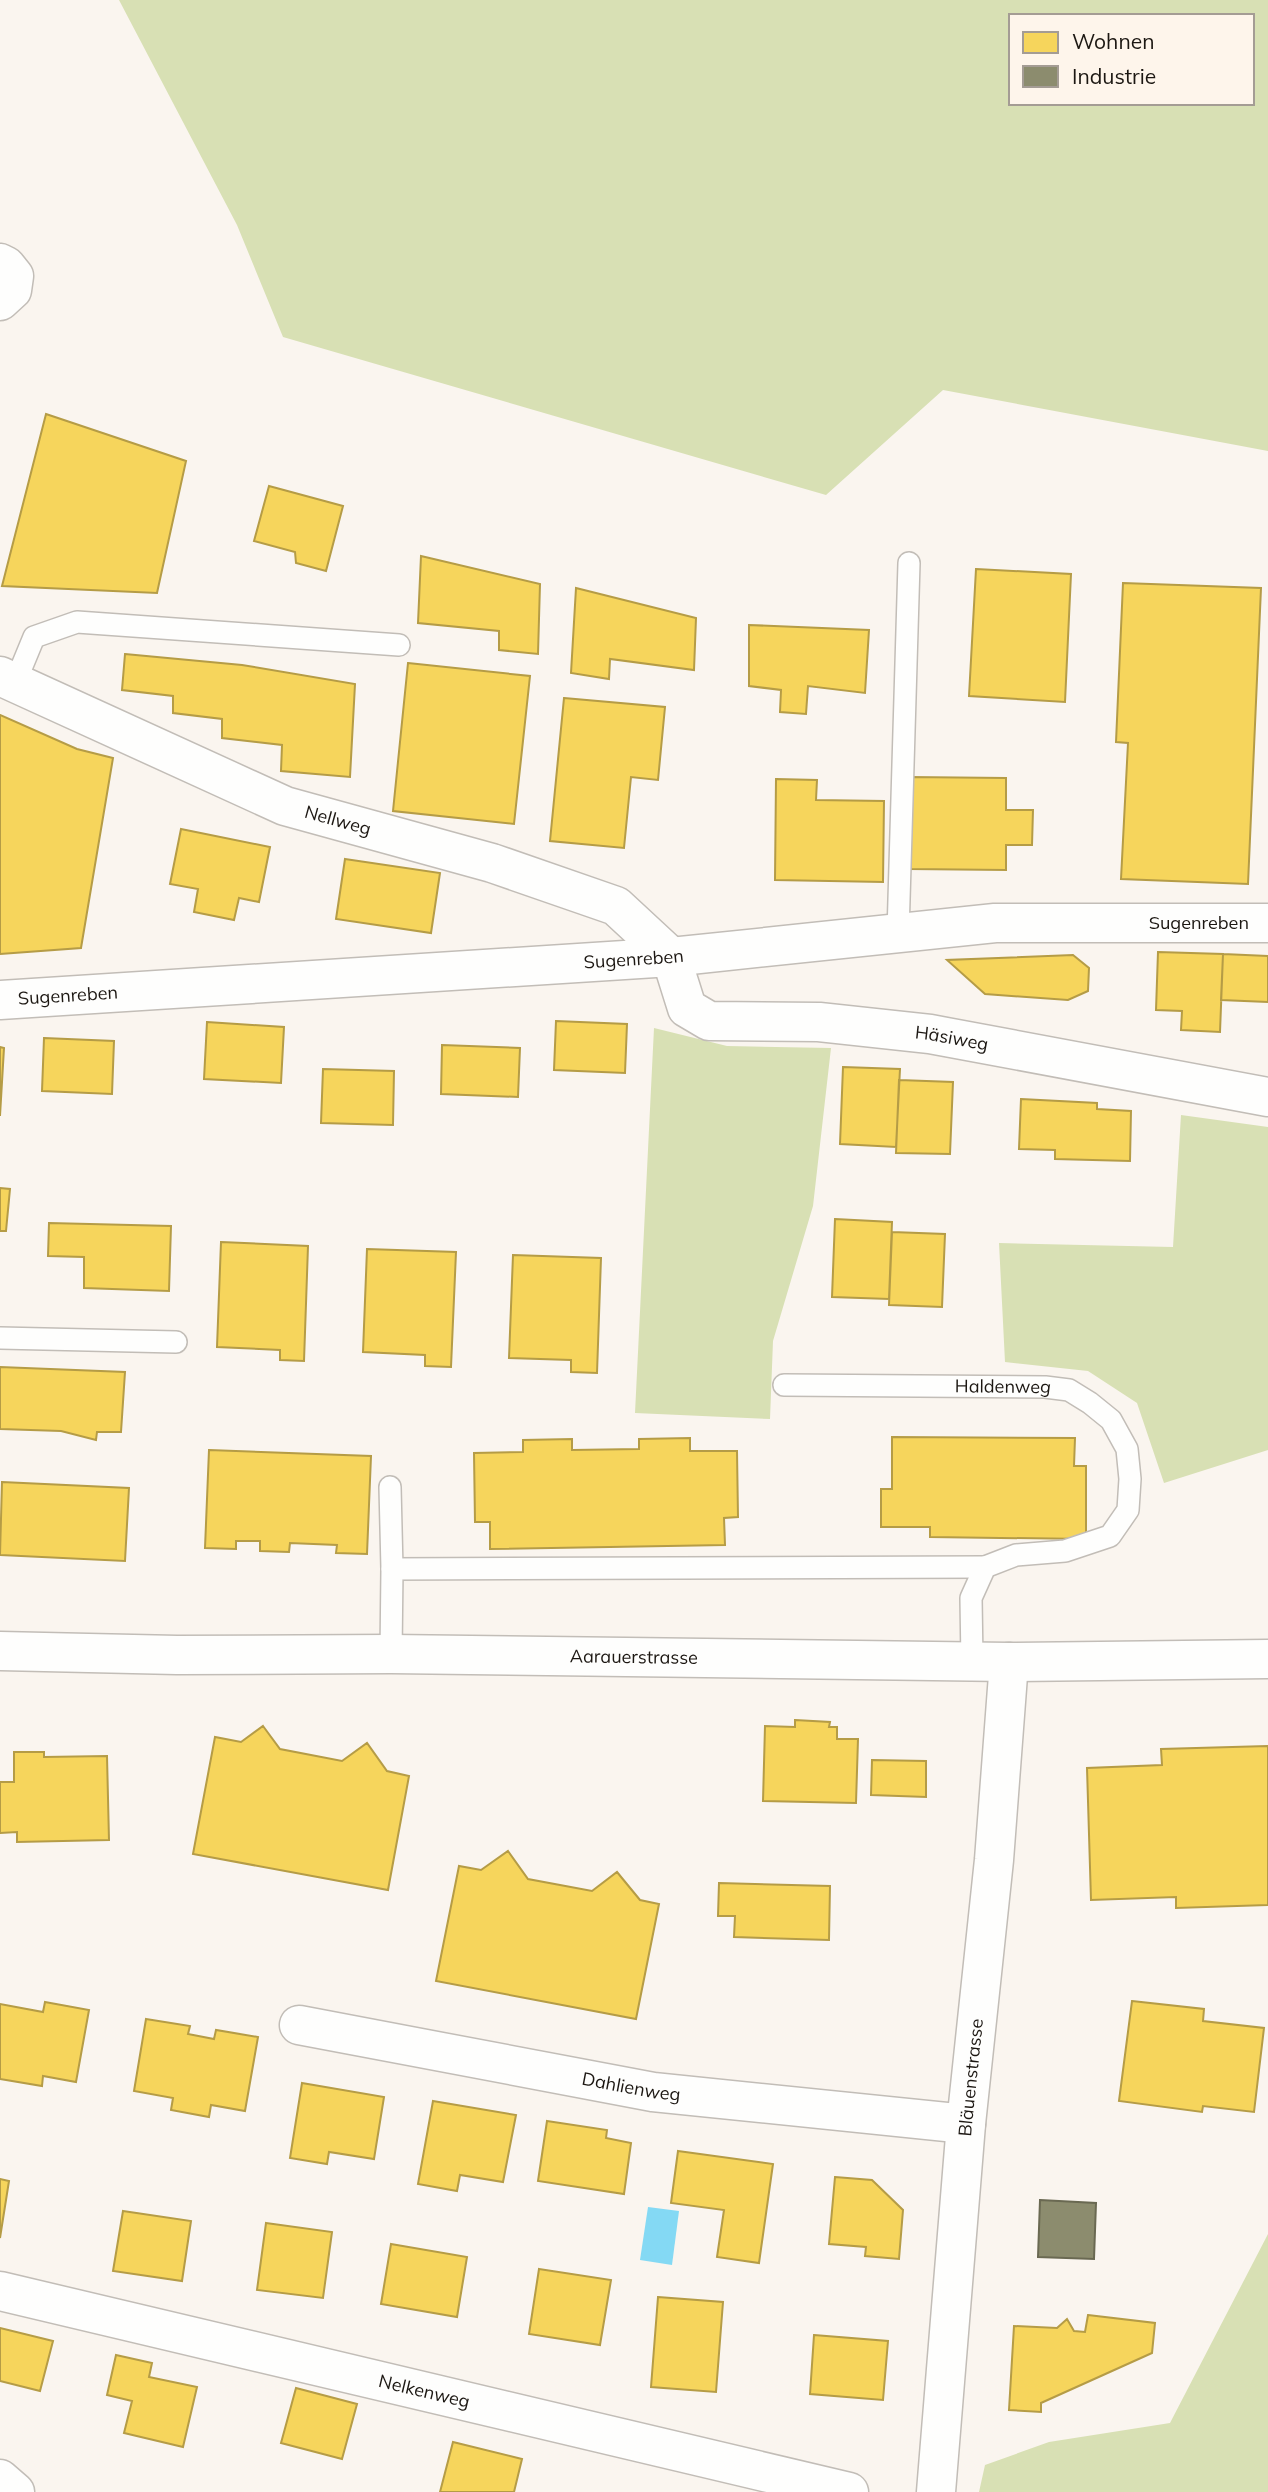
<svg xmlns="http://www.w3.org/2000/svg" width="1268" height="2492" font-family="Mulish,sans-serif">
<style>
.green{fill:#d8e0b4;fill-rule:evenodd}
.water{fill:#84d9f4}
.homes{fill:#f6d55c;stroke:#b59c46;stroke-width:2}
.industry{fill:#8c8c6e;stroke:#6a6952;stroke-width:2}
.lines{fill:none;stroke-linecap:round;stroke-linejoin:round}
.lane-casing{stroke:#c2bdb7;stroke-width:24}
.street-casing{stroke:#c2bdb7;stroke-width:41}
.secondary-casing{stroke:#c2bdb7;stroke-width:41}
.lane{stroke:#fefefd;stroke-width:21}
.street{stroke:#fefefd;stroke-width:38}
.secondary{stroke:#fefefd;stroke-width:38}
.labels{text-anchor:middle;stroke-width:7;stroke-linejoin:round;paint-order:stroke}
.street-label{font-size:18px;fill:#1c1712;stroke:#fef5eb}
</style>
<rect width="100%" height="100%" fill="#faf5ef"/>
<!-- green -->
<path class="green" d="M 119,0 L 1268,0 L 1268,451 L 943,390 L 826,495 L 283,337 L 237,225 ZM 1011,16 L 1252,16 L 1252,103 L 1011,103 Z
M 654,1028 L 727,1046 L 831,1048 L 813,1206 L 773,1341 L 770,1419 L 635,1413 Z
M 1181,1115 L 1268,1127 L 1268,1450 L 1164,1483 L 1137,1403 L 1088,1371 L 1005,1362 L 999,1243 L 1173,1247 Z
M 1268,2234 L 1268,2492 L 979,2492 L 985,2465 L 1049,2442 L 1170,2423 Z"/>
<!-- water -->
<path class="water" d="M 648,2207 L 679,2211 L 672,2265 L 640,2260 Z"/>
<!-- homes -->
<path class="homes" d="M 46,414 L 186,461 L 157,593 L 2,586 Z
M 269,486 L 343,506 L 326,571 L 296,563 L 295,552 L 254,541 Z
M 421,556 L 540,584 L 538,654 L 499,650 L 499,631 L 418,623 Z
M 976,569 L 1071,574 L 1065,702 L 969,696 Z
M 1123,583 L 1261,588 L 1248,884 L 1121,879 L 1128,743 L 1116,742 Z
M 576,588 L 696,618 L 694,670 L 610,659 L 609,679 L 571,673 Z
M 749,625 L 869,630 L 865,693 L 808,686 L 806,714 L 780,712 L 781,690 L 749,686 Z
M 125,654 L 242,665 L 355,684 L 350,777 L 281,771 L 282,745 L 222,738 L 222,719 L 173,713 L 173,696 L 122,690 Z
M 408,663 L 530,676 L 514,824 L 393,811 Z
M 564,698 L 665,707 L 658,780 L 631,777 L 624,848 L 550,841 Z
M 0,715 L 77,749 L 113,758 L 81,948 L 0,954 Z
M 909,777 L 1006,778 L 1006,810 L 1033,810 L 1032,845 L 1006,845 L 1006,870 L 909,869 Z
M 776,779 L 817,780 L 816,800 L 884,801 L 883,882 L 775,880 Z
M 181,829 L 270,847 L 259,902 L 239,898 L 234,920 L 194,912 L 198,889 L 170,884 Z
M 345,859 L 440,873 L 431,933 L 336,919 Z
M 1158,952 L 1223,954 L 1220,1032 L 1181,1030 L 1182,1011 L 1156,1010 Z
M 1223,954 L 1268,956 L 1268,1002 L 1221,1000 Z
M 1073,955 L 1089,968 L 1088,991 L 1068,1000 L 985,994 L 947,960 Z
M 556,1021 L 627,1024 L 625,1073 L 554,1070 Z
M 207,1022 L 284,1027 L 281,1083 L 204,1079 Z
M 44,1038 L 114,1041 L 112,1094 L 42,1091 Z
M 442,1045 L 520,1048 L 518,1097 L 441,1094 Z
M 0,1047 L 4,1048 L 0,1116 Z
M 843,1067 L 900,1069 L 896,1147 L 840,1144 Z
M 323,1069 L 394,1071 L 393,1125 L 321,1123 Z
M 899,1080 L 953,1082 L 950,1154 L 896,1153 Z
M 1021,1099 L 1097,1103 L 1097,1109 L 1131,1111 L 1130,1161 L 1055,1159 L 1055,1150 L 1019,1149 Z
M 0,1188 L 10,1189 L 6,1231 L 0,1231 Z
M 835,1219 L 892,1222 L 889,1299 L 832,1297 Z
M 49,1223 L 171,1226 L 169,1291 L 84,1288 L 84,1257 L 48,1256 Z
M 892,1232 L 945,1234 L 942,1307 L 889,1305 Z
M 221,1242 L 308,1246 L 304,1361 L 280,1360 L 280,1350 L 217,1347 Z
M 367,1249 L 456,1252 L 451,1367 L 425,1366 L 425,1355 L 363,1352 Z
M 513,1255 L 601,1258 L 597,1373 L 571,1372 L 571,1360 L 509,1358 Z
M 0,1367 L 125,1372 L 121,1432 L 97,1432 L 96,1440 L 61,1431 L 0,1429 Z
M 892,1437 L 1075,1438 L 1074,1466 L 1086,1466 L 1086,1539 L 930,1537 L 930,1527 L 881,1527 L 881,1489 L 892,1489 Z
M 690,1438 L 690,1451 L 737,1451 L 738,1517 L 724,1518 L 725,1545 L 490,1549 L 490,1522 L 475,1522 L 474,1453 L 523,1452 L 523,1440 L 572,1439 L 572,1450 L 639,1449 L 639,1439 Z
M 209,1450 L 371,1456 L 367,1554 L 336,1553 L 337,1545 L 290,1543 L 289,1552 L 260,1551 L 260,1541 L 236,1541 L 236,1549 L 205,1548 Z
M 2,1482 L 129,1488 L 125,1561 L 0,1555 Z
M 795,1720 L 830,1722 L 829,1727 L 837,1727 L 837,1739 L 858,1739 L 856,1803 L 763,1801 L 765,1726 L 795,1727 Z
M 263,1726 L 280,1749 L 342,1761 L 367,1743 L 387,1771 L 409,1776 L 388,1890 L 193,1854 L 215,1737 L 241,1742 Z
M 1268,1746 L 1268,1905 L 1176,1908 L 1176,1897 L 1091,1900 L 1087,1768 L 1162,1765 L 1161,1749 Z
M 14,1752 L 44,1752 L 44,1757 L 107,1756 L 109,1840 L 17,1842 L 17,1832 L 0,1833 L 0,1782 L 14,1782 Z
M 872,1760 L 926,1761 L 926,1797 L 871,1795 Z
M 508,1851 L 528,1879 L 592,1891 L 617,1872 L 640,1900 L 659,1904 L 636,2019 L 436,1981 L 459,1866 L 481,1870 Z
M 719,1883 L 830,1886 L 829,1940 L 734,1937 L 735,1916 L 718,1916 Z
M 1132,2001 L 1204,2009 L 1203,2021 L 1264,2028 L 1254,2112 L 1203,2106 L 1202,2112 L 1119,2101 Z
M 45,2002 L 89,2010 L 76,2082 L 43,2076 L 42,2086 L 0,2079 L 0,2004 L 43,2012 Z
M 146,2019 L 190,2026 L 188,2034 L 214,2039 L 216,2030 L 258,2037 L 245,2111 L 211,2105 L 209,2117 L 171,2110 L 173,2098 L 134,2091 Z
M 302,2083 L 384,2097 L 374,2159 L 329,2152 L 327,2164 L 290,2158 Z
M 433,2101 L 516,2115 L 503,2182 L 460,2175 L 457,2191 L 418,2184 Z
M 547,2121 L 607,2130 L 606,2138 L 631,2143 L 624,2194 L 538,2181 Z
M 678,2151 L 773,2164 L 759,2263 L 717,2257 L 724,2210 L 671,2203 Z
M 835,2177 L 872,2180 L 903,2210 L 899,2259 L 865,2256 L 866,2247 L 829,2244 Z
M 0,2179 L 9,2181 L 0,2238 Z
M 123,2211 L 191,2221 L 182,2281 L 113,2271 Z
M 266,2223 L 332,2232 L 323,2298 L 257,2290 Z
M 391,2244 L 467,2257 L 457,2317 L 381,2304 Z
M 539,2269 L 611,2280 L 600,2345 L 529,2334 Z
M 658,2297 L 723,2302 L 716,2392 L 651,2387 Z
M 1088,2315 L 1155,2323 L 1152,2353 L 1041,2403 L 1041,2412 L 1009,2410 L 1014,2326 L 1057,2328 L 1067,2319 L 1074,2331 L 1085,2332 Z
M 0,2328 L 53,2341 L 40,2391 L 0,2381 Z
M 814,2335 L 888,2341 L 883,2400 L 810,2394 Z
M 116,2355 L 152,2363 L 149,2377 L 197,2387 L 183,2447 L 124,2433 L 132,2401 L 107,2395 Z
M 296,2388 L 357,2404 L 342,2459 L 281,2443 Z
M 453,2442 L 522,2459 L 514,2492 L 440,2492 Z"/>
<!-- industry -->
<path class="industry" d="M 1040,2200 L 1096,2203 L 1094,2259 L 1038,2257 Z"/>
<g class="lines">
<defs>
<g id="lane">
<path d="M 15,683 L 34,637 L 77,622 L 399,645"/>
<path d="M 898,933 L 909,563"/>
<path d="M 0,1338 L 176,1342"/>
<path id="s1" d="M 784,1385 L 1045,1387 L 1069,1390 L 1090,1403 L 1111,1420 L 1127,1449 L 1130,1479 L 1128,1510 L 1110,1536 L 1065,1551 L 1016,1555 L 985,1567 L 971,1598 L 972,1662"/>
<path d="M 390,1487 L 392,1569"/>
<path d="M 391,1654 L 392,1569 L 985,1567"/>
</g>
<g id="street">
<path d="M 0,263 L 6,266 L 14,276 L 12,290 L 0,301"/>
<path id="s2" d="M 0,676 L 285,806 L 492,863 L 616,906 L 671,957 L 687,1008 L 709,1021 L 819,1022 L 930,1034 L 1268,1097"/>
<path id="s3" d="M 0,1000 L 671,957 L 995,923 L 1268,923"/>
<path id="s4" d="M 299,2025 L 653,2092 L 966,2124"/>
<path id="s5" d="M 0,2291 L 849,2492"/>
<path d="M 0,2479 L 15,2492"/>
<path id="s6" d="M 936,2492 L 966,2124 L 994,1860 L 1009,1662"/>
</g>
<g id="secondary">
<path id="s7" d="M 0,1651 L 177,1655 L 391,1654 L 1009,1662 L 1268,1659"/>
</g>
</defs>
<!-- lane casing -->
<use href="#lane" class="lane-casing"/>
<!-- street casing -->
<use href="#street" class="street-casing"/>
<!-- secondary casing -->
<use href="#secondary" class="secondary-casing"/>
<!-- lane -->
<use href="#lane" class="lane"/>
<!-- street -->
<use href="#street" class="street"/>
<!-- secondary -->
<use href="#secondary" class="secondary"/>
</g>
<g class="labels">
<!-- street labels -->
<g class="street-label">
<text dy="6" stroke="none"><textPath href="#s2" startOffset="368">Nellweg</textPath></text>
<text dy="6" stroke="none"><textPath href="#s3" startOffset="1202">Sugenreben</textPath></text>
<text dy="6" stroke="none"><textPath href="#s3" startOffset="635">Sugenreben</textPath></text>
<text dy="6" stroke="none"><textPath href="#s3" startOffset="68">Sugenreben</textPath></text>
<text dy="6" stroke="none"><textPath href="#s2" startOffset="1057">Häsiweg</textPath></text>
<text dy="6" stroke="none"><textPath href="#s1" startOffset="219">Haldenweg</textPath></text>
<text dy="6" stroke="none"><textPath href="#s7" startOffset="634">Aarauerstrasse</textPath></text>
<text dy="6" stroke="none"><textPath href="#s6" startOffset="416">Bläuenstrasse</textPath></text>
<text dy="6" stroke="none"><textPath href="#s4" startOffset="338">Dahlienweg</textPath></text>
<text dy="6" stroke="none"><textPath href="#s5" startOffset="436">Nelkenweg</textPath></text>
</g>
</g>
<!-- legend -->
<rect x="1009" y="14" width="245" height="91" fill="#fef5eb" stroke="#a49c94" stroke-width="2"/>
<rect x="1023" y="32" width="35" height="21" fill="#f6d55c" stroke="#a49c94" stroke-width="2"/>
<text x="1072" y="49" font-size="21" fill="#1c1712">Wohnen</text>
<rect x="1023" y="66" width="35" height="21" fill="#8c8c6e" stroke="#a49c94" stroke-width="2"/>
<text x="1072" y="84" font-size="21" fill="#1c1712">Industrie</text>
</svg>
